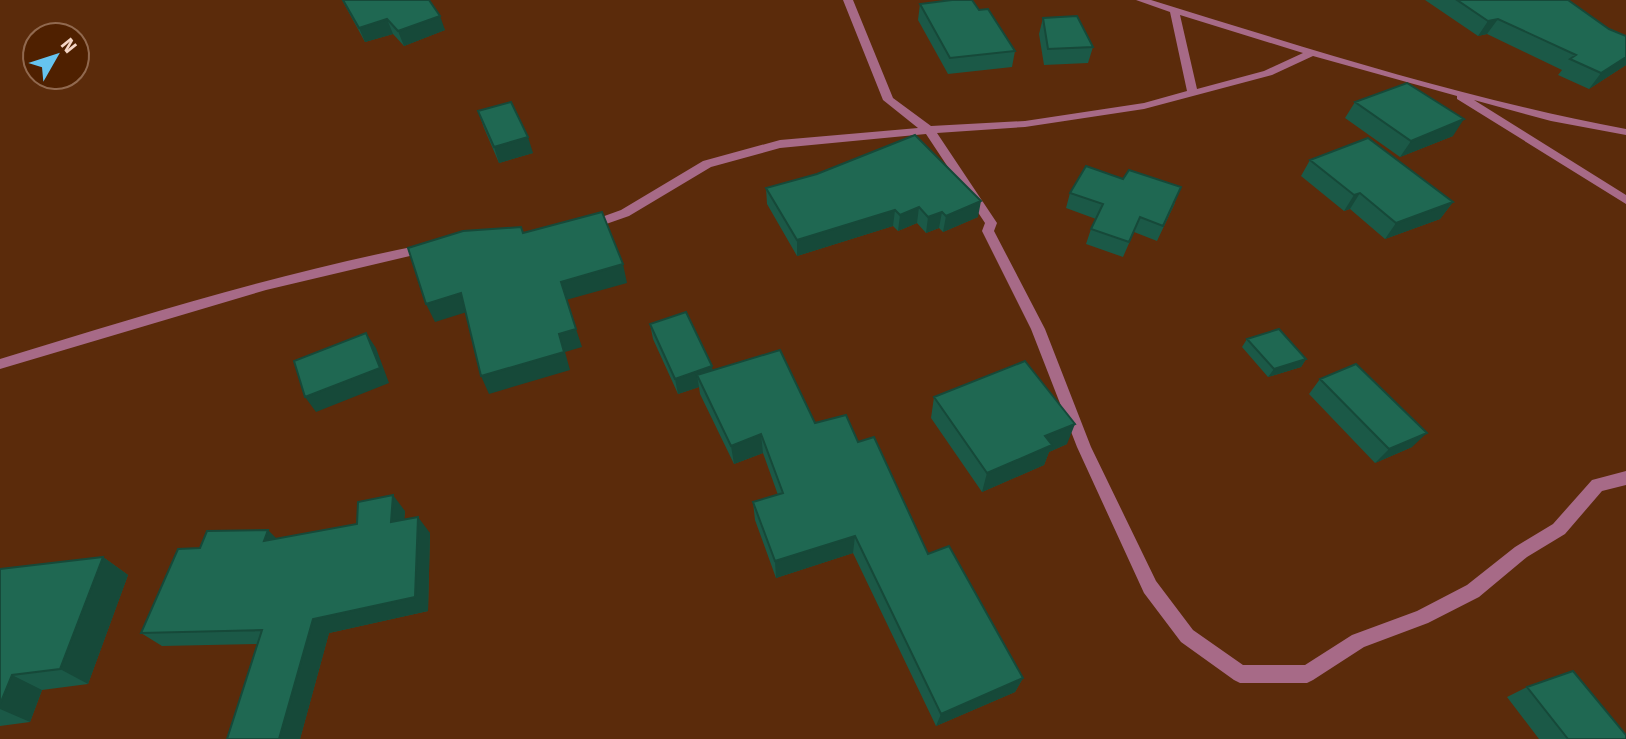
<svg xmlns="http://www.w3.org/2000/svg" width="1626" height="739" font-family="'Fira Sans',sans-serif">
<style>
.lines{fill:none;stroke-linecap:round;stroke-linejoin:round}
.street{fill:#a76a87;fill-rule:evenodd}
.wall{fill:#1b5947}
.shaded-wall{fill:#164939}
.building{fill:#1f6852;stroke:#164939;stroke-width:2}
</style>
<rect width="100%" height="100%" fill="#5b2b0b"/>
<g class="lines">
<!-- street -->
<path class="street" d="M 843,0 L 853,0 L 893,98 L 931,126 L 1025,121 L 1144,103 L 1187,91 L 1170,12 L 1136,0 L 1151,0 C 1307,48 1465,99 1626,129 L 1626,135 L 1551,121 L 1474,100 L 1626,195 L 1626,204 L 1457,99 L 1457,96 L 1313,56 L 1272,75 L 1144,109 L 1025,127 L 937,133 L 997,223 L 994,231 L 1045,329 L 1091,447 L 1156,581 L 1193,630 L 1243,665 L 1305,665 L 1352,635 L 1417,611 L 1467,585 L 1515,547 L 1553,524 L 1592,480 L 1626,471 L 1626,485 L 1602,491 L 1565,534 L 1527,557 L 1479,597 L 1428,623 L 1364,647 L 1313,680 L 1307,683 L 1240,683 L 1234,680 L 1181,642 L 1144,593 L 1077,447 L 1031,329 L 982,231 L 985,223 L 926,134 L 780,148 L 711,167 L 629,216 L 589,230 L 583,226 L 585,223 L 621,210 L 703,161 L 780,140 L 918,128 L 883,100 ZM 1180,15 L 1303,53 L 1264,71 L 1197,89 Z
M 427,244 L 431,245 L 433,248 L 431,251 L 266,290 L 0,369 L 0,359 C 141,316 282,272 427,244 Z"/>
</g>
<!-- wall -->
<path class="wall" d="M 342,0 L 429,0 L 445,30 L 404,46 L 393,34 L 365,42 Z
M 1425,0 L 1568,0 L 1609,29 L 1626,36 L 1626,65 L 1589,89 L 1558,75 L 1562,70 L 1487,34 L 1478,36 Z
M 920,4 L 979,10 L 1015,51 L 1012,67 L 948,74 L 918,20 Z
M 1043,18 L 1093,47 L 1088,63 L 1044,65 L 1039,34 Z
M 1355,102 L 1453,136 L 1400,157 L 1345,118 Z
M 478,111 L 533,153 L 499,163 L 484,128 Z
M 1310,160 L 1453,202 L 1440,219 L 1385,239 L 1350,209 L 1344,211 L 1301,176 Z
M 817,174 L 978,217 L 943,232 L 939,228 L 926,233 L 917,223 L 898,231 L 893,226 L 797,256 L 767,204 L 766,188 Z
M 1070,193 L 1175,203 L 1157,241 L 1134,232 L 1123,257 L 1086,244 L 1091,229 L 1096,219 L 1066,208 Z
M 650,324 L 713,370 L 815,423 L 858,442 L 928,554 L 1023,678 L 1015,692 L 936,726 L 853,553 L 776,578 L 755,520 L 753,502 L 778,495 L 763,453 L 734,464 L 700,394 L 699,387 L 678,394 L 653,339 Z
M 1247,339 L 1306,359 L 1301,367 L 1268,377 L 1242,347 Z
M 1320,379 L 1412,447 L 1375,463 L 1309,394 Z
M 934,397 L 1067,444 L 1049,452 L 1044,465 L 982,492 L 931,418 Z
M 405,511 L 404,519 L 430,533 L 428,611 L 329,633 L 300,739 L 227,739 L 257,644 L 162,646 L 141,633 L 200,548 L 277,539 L 357,524 Z
M 103,557 L 128,575 L 88,684 L 42,690 L 30,722 L 0,726 L 0,569 Z
M 1527,687 L 1626,739 L 1539,739 L 1507,697 Z"/>
<!-- shaded-wall -->
<path class="shaded-wall" d="M 440,16 L 445,30 L 404,46 L 398,31 Z
M 387,19 L 393,34 L 365,42 L 359,28 Z
M 1498,19 L 1487,34 L 1478,36 L 1488,21 Z
M 1626,57 L 1626,65 L 1589,89 L 1601,73 Z
M 1464,119 L 1453,136 L 1400,157 L 1411,141 Z
M 528,137 L 533,153 L 499,163 L 494,147 Z
M 1360,193 L 1350,209 L 1344,211 L 1354,195 Z
M 981,201 L 978,217 L 943,232 L 946,216 Z
M 1453,202 L 1440,219 L 1385,239 L 1396,223 Z
M 919,207 L 917,223 L 898,231 L 900,215 Z
M 895,210 L 893,226 L 797,256 L 797,240 Z
M 942,212 L 939,228 L 926,233 L 928,217 Z
M 623,264 L 627,283 L 566,300 L 561,282 Z
M 461,293 L 470,311 L 435,322 L 426,304 Z
M 576,329 L 582,347 L 565,352 L 570,370 L 489,394 L 481,376 L 559,334 Z
M 366,333 L 376,348 L 389,383 L 316,412 L 305,397 Z
M 1306,359 L 1301,367 L 1268,377 L 1274,369 Z
M 712,366 L 714,381 L 697,375 L 699,387 L 678,394 L 675,379 Z
M 1075,424 L 1067,444 L 1049,452 L 1044,465 L 982,492 L 987,473 L 1045,436 Z
M 1427,433 L 1412,447 L 1375,463 L 1389,449 Z
M 761,434 L 763,453 L 734,464 L 731,446 Z
M 393,495 L 405,511 L 403,538 L 391,522 Z
M 418,517 L 430,533 L 428,611 L 329,633 L 300,739 L 279,739 L 313,619 Z
M 268,530 L 284,546 L 264,541 Z
M 855,536 L 853,553 L 776,578 L 775,561 Z
M 103,557 L 128,575 L 88,684 L 60,669 Z
M 12,675 L 42,690 L 30,722 L 0,709 L 0,704 Z
M 1023,678 L 1015,692 L 936,726 L 941,714 Z"/>
<!-- building -->
<path class="building" d="M 343,0 L 429,0 L 440,16 L 398,31 L 387,19 L 359,28 Z
M 952,0 L 972,0 L 979,10 L 988,9 L 1015,51 L 950,58 L 920,4 Z
M 1457,0 L 1568,0 L 1609,29 L 1626,36 L 1626,57 L 1601,73 L 1570,59 L 1576,55 L 1498,19 L 1488,21 Z
M 1077,16 L 1093,47 L 1048,49 L 1043,18 Z
M 1407,83 L 1464,119 L 1411,141 L 1355,102 Z
M 511,102 L 528,137 L 494,147 L 478,111 Z
M 915,135 L 981,201 L 946,216 L 942,212 L 928,217 L 919,207 L 900,215 L 895,210 L 797,240 L 766,188 L 817,174 Z
M 1368,138 L 1453,202 L 1396,223 L 1360,193 L 1354,195 L 1310,160 Z
M 1086,166 L 1123,179 L 1129,170 L 1181,187 L 1163,226 L 1140,217 L 1129,242 L 1091,229 L 1103,204 L 1070,193 Z
M 602,212 L 623,264 L 561,282 L 576,329 L 559,334 L 564,352 L 481,376 L 461,293 L 426,304 L 408,248 L 463,231 L 521,227 L 523,233 Z
M 686,312 L 712,366 L 675,379 L 650,324 Z
M 1279,329 L 1306,359 L 1274,369 L 1247,339 Z
M 366,333 L 380,368 L 305,397 L 294,361 Z
M 780,350 L 815,423 L 846,415 L 858,442 L 874,437 L 928,554 L 949,546 L 1023,678 L 941,714 L 855,536 L 775,561 L 753,502 L 783,493 L 761,434 L 731,446 L 697,375 Z
M 1025,361 L 1075,424 L 1045,436 L 1052,445 L 987,473 L 934,397 Z
M 1356,364 L 1427,433 L 1389,449 L 1320,379 Z
M 393,495 L 391,522 L 418,517 L 415,597 L 313,619 L 279,739 L 227,739 L 262,630 L 141,633 L 178,549 L 200,548 L 207,531 L 268,530 L 264,541 L 357,524 L 358,502 Z
M 103,557 L 60,669 L 12,675 L 0,704 L 0,569 Z
M 1573,671 L 1626,735 L 1626,739 L 1568,739 L 1527,687 Z"/>
<!-- north arrow -->
<g transform="translate(56 56) rotate(51)"><circle r="33" fill="#4f2000" stroke="#91694f" stroke-width="2"/>
<path d="M0-5L12 26L0 18L-12 26Z" fill="#66c4ef"/>
<text y="-10" font-size="19" font-weight="bold" text-anchor="middle" fill="#f5d6c6">N</text>
</g>
</svg>
